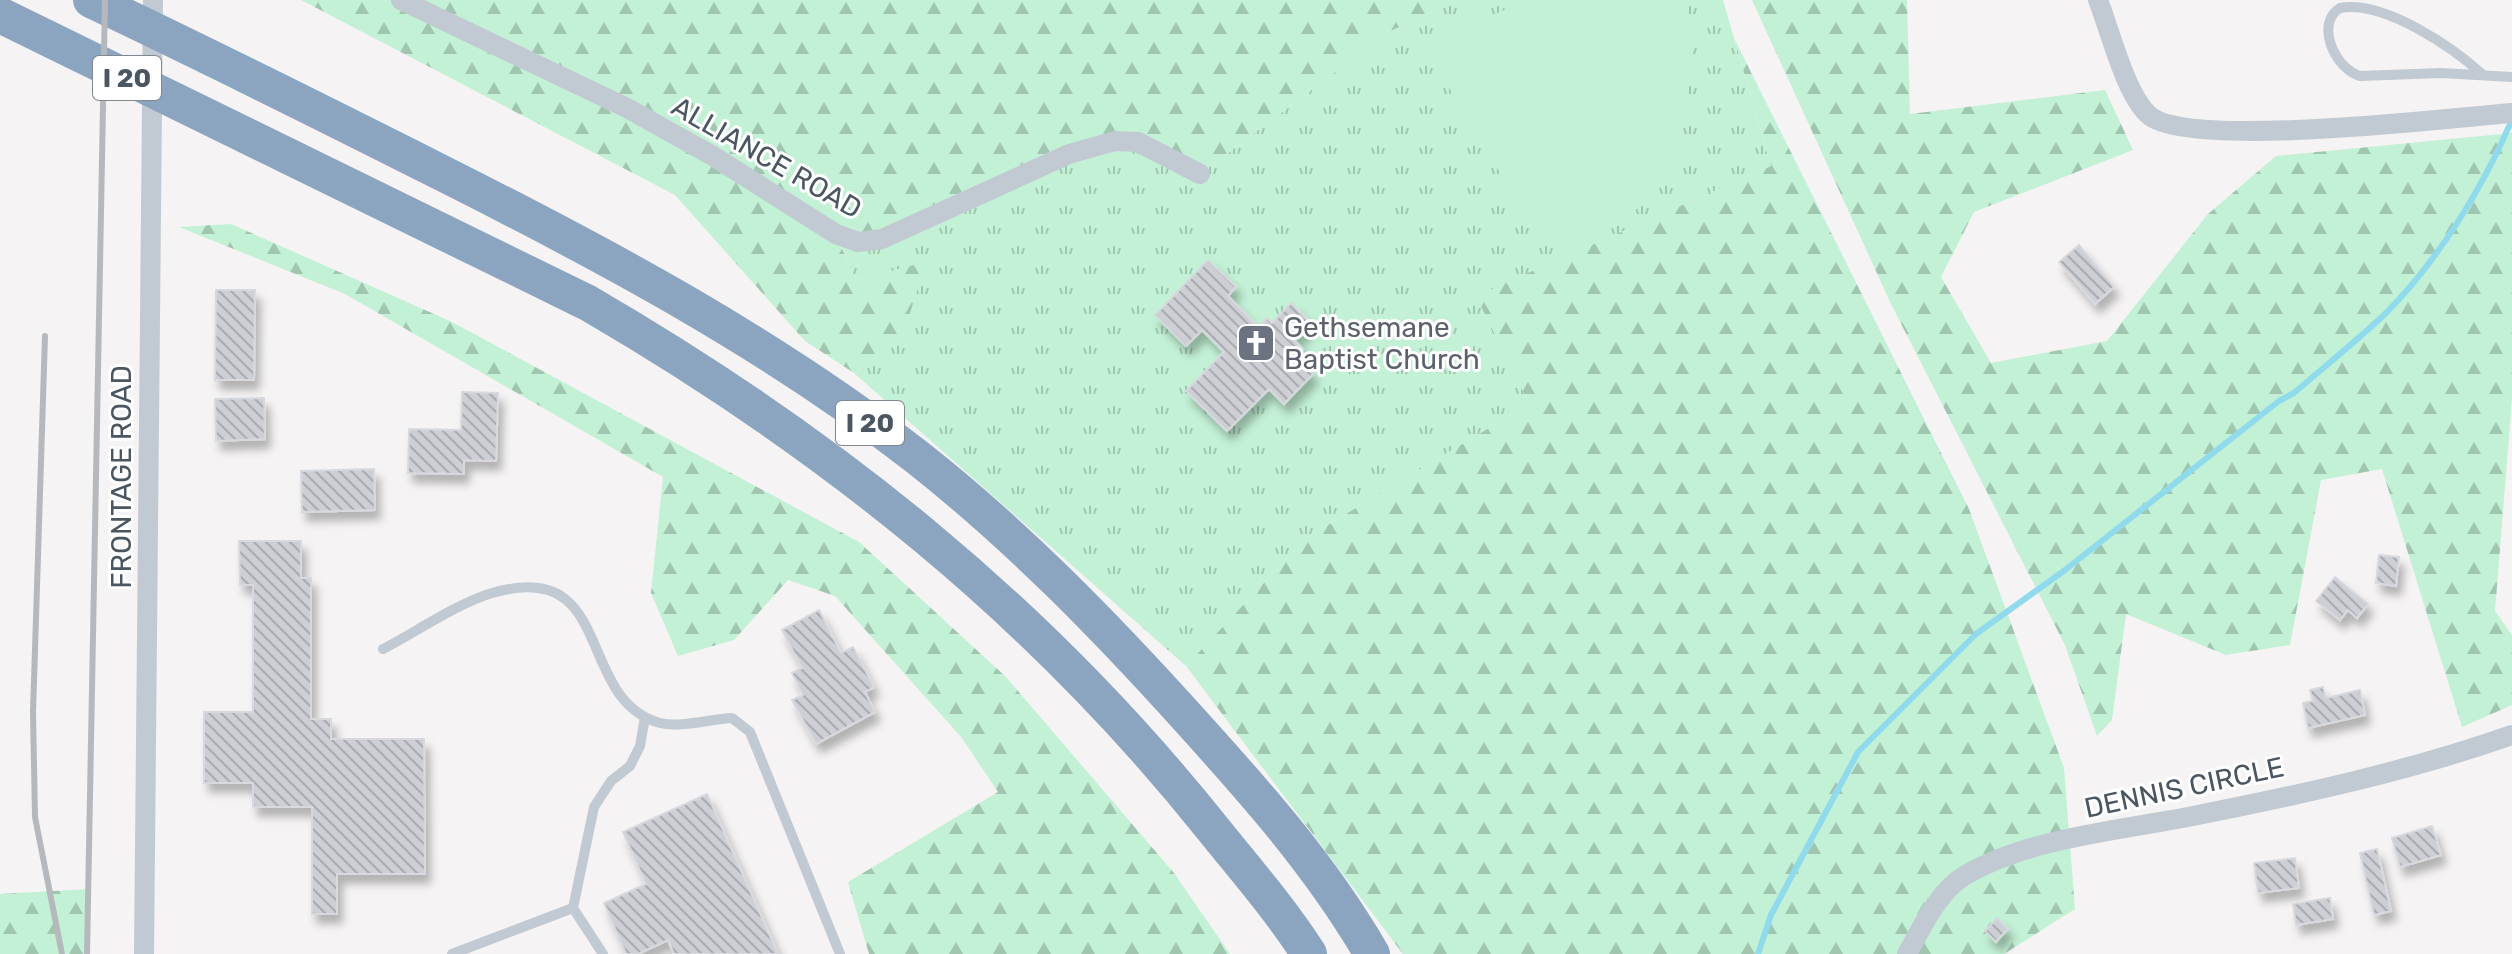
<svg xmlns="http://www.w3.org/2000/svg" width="2512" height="954" font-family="Rubik,sans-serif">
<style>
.grass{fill:url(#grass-tufts)}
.forest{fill:url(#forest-firs)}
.garden{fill:#c3f1d5}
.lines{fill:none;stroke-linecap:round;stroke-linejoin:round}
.stream{stroke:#90daee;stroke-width:6}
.building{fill:url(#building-back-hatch);stroke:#d7d9de;stroke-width:2;filter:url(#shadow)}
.service{stroke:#c1cad2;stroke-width:10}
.minor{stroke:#c1cad2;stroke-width:20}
.motorway{stroke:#8ba5c1;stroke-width:36}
.rail{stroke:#b5b8bd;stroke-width:6}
.labels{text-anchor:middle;stroke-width:6;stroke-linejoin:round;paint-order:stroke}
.shield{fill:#fff;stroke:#808990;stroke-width:2}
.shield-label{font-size:26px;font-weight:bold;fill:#4a5661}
.street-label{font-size:28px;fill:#4a5661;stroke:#fff}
.worship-label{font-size:28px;fill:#5b616d;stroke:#fff;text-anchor:start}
</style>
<defs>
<pattern id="grass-tufts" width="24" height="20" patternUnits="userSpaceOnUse" patternTransform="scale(2)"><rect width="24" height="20" fill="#c3f1d5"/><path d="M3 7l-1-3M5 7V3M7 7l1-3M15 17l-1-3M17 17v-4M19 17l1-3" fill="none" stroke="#a0c6b0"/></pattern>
<pattern id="forest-firs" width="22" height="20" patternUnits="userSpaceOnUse" patternTransform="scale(2)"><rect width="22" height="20" fill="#c3f1d5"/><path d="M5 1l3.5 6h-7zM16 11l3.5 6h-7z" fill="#a0c6b0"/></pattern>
<pattern id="building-back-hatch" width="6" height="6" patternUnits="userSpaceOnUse" patternTransform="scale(2)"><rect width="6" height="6" fill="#cdcfd5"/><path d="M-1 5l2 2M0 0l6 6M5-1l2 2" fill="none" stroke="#a8abb0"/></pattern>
<filter id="shadow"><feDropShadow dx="5" dy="9" stdDeviation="4" flood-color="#0004"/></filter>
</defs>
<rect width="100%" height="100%" fill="#f5f3f3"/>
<!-- grass -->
<path class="grass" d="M 1459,0 L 1723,0 L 1771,166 L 1477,296 L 1529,404 L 1306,538 L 1186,666 L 854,373 L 902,339 L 925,263 L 856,280 L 836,234 L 1115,141 L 1200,174 L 1388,32 Z"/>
<!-- forest -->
<path class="forest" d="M 301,0 L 1459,0 L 1388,32 L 1200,174 L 1115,141 L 903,228 L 836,235 L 856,280 L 926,262 L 902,339 L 854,373 L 805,341 L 675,195 Z
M 1752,0 L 1907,0 L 1910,114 L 2105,90 L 2133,150 L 1974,212 L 1941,277 L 1991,363 L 2107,341 L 2208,214 L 2276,156 L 2512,133 L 2512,399 L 2495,611 L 2512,635 L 2512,705 L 2462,727 L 2382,469 L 2321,480 L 2290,645 L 2226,655 L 2126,614 L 2112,720 L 2097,736 L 2065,645 L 1891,304 Z
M 1734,38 L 1969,509 L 2064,768 L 2075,909 L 2004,954 L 1403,954 L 1186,666 L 1306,538 L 1529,404 L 1476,296 L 1771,166 Z
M 231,224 L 452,322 L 859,542 L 1006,677 L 1174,873 L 1230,954 L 869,954 L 848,882 L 998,792 L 962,738 L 835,596 L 788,580 L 734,640 L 678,656 L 651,593 L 663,477 L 345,294 L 179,227 Z
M 89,889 L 87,954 L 0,954 L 0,894 Z"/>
<!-- garden -->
<path class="garden" d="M 1525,0 L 1687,0 C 1704,103 1671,244 1544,246 L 1428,53 L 1433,44 Z"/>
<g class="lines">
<!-- stream -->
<path class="stream" d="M 1758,954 L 1771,915 L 1858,752 L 1976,634 L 2065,570 L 2279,401 L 2294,393 C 2325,366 2358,340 2387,312 C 2439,259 2482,189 2511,122"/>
</g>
<!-- building -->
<path class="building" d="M 2079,245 L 2114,287 L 2095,304 L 2059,262 Z
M 1208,260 L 1236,287 L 1228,296 L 1258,327 L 1267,318 L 1272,323 L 1291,303 L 1311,323 L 1294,340 L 1303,349 L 1296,356 L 1313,374 L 1284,404 L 1269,389 L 1227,431 L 1186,391 L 1224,352 L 1202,330 L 1186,346 L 1155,315 Z
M 216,290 L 255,290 L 254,380 L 215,380 Z
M 462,392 L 498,393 L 496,461 L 464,460 L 464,474 L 408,473 L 409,429 L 461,430 Z
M 264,398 L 265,439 L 216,441 L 215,399 Z
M 374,469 L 375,510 L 302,512 L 301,471 Z
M 239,541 L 301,541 L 301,578 L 311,578 L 311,719 L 331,719 L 331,739 L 424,739 L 425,874 L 337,874 L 337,914 L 312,914 L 312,807 L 253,807 L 253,783 L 204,783 L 204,712 L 253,712 L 253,585 L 240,585 Z
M 2379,555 L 2399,557 L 2396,586 L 2376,583 Z
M 2335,577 L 2368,604 L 2357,618 L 2348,610 L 2340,620 L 2316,601 Z
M 819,610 L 841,653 L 853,647 L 874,687 L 865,692 L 875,712 L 816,744 L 792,700 L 803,695 L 792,673 L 802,668 L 782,630 Z
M 2323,687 L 2326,698 L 2360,690 L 2365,715 L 2308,728 L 2303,703 L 2313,701 L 2310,690 Z
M 707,794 L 778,954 L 674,954 L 668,940 L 638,954 L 626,954 L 604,903 L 646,884 L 623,832 Z
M 2432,826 L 2441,855 L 2400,867 L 2392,838 Z
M 2377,849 L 2391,911 L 2374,915 L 2360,853 Z
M 2295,858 L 2299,888 L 2258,893 L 2254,863 Z
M 2330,898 L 2333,919 L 2296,925 L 2293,904 Z
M 1997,918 L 2008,929 L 1996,942 L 1985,931 Z"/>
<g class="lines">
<!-- service -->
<path class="service" d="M 2483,75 C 2454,48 2384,0 2340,8 C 2315,23 2334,68 2360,76 L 2441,73 L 2512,77
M 383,649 C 416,632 458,603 492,593 C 617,557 574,699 660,723 C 680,728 711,719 732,718 L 750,732 L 840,954
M 573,908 L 603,954
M 452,954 L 573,908 L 594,807 L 611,781 L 630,766 L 640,746 L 645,717"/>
<!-- minor -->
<path class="minor" d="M 401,0 L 627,108 L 713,156 L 836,234 L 858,242 L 882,239 L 1069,154 L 1115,141 L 1138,142 L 1200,174
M 2098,0 C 2110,30 2126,97 2150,116 C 2192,149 2449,118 2512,113
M 144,954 L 153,0
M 1907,954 C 1922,927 1938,892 1964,876 C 2027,838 2122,830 2193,816 C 2299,795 2410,771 2512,735"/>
<!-- motorway -->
<path class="motorway" d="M 91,0 C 209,56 325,114 442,173 C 607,256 770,343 917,457 C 1016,535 1102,623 1187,717 C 1255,792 1321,866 1372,954
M 0,15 L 588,303 C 829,443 1039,611 1213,829 C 1246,870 1281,910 1309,954"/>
<!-- rail -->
<path class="rail" d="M 45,336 L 33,712 L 35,817 L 62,954
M 87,954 L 105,0"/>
</g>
<!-- icons -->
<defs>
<symbol id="church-square" viewBox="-11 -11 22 22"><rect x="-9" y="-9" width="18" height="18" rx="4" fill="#6b7280" stroke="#fff"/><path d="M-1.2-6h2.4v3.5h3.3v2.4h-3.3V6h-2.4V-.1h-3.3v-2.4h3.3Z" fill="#fff"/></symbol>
</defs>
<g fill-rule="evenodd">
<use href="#church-square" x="1234" y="321" width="44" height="44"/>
</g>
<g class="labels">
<!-- shield labels -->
<g class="shield">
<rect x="93" y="56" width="68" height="44" rx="6"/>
<rect x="836" y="401" width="68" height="44" rx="6"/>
</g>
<g class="shield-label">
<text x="127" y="87">I 20</text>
<text x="870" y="432">I 20</text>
</g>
<!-- street labels -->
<g class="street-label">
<text transform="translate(767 157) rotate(30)" y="10">ALLIANCE ROAD</text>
<text transform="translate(121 477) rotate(-90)" y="10">FRONTAGE ROAD</text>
<text transform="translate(2184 787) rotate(-12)" y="10">DENNIS CIRCLE</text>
</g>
<!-- worship labels -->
<g class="worship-label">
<text x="1284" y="337">Gethsemane<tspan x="1284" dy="32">Baptist Church</tspan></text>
</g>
</g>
</svg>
